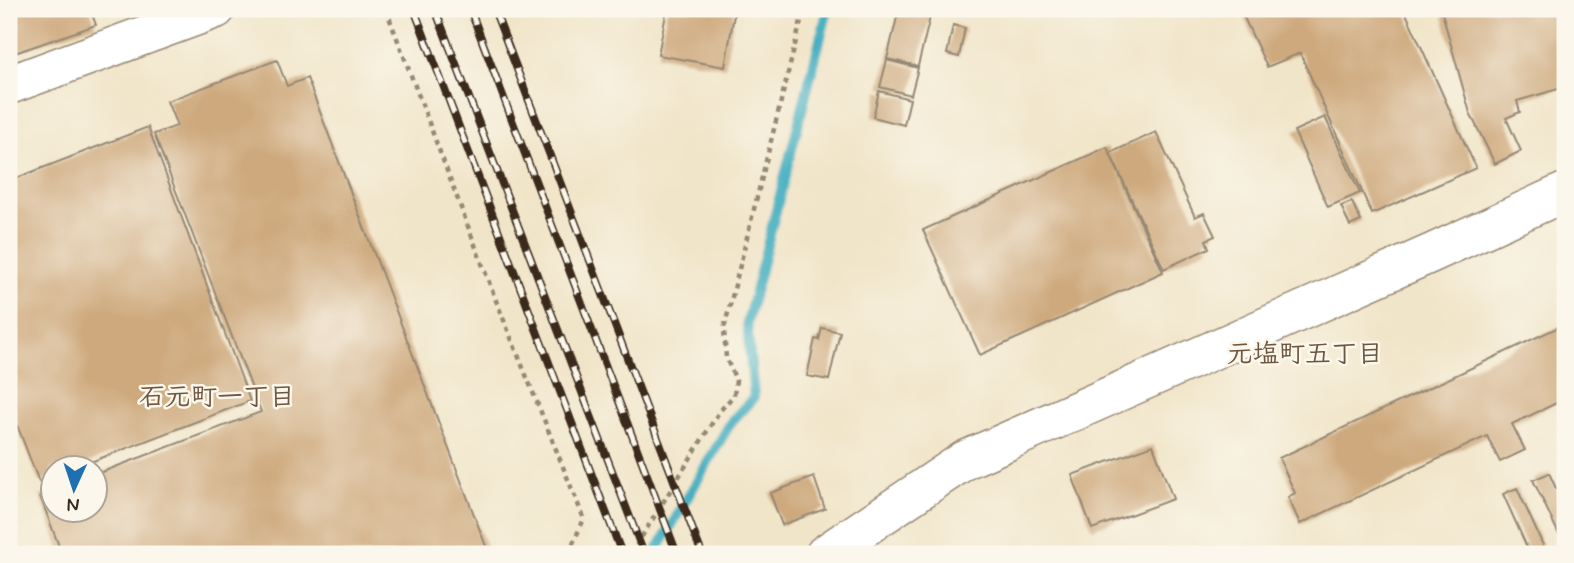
<svg xmlns="http://www.w3.org/2000/svg" width="1574" height="563" font-family="Mynerve,'Klee One',sans-serif">
<style>
.lines{fill:none;stroke-linecap:round;stroke-linejoin:round}
.stream{stroke:#41adc0;stroke-width:10}
.building{fill:#cea97d}
.minor-casing{stroke:#968874;stroke-width:41}
.tertiary-casing{stroke:#968874;stroke-width:41}
.path{stroke:#968874;stroke-width:4.5;stroke-dasharray:5 5;stroke-linecap:butt}
.minor{stroke:#fff;stroke-width:38}
.tertiary{stroke:#fff;stroke-width:38}
.rail-casing{stroke:#3b2a1e;stroke-width:8}
.rail{stroke:#fbf7ec;stroke-width:5;stroke-dasharray:16;stroke-linecap:butt}
.labels{text-anchor:middle;stroke-width:5;stroke-linejoin:round;paint-order:stroke}
.neighbourhood-label{font-size:26px;font-weight:bold;fill:#6e563f;stroke:#fbf7ec}
</style>
<rect width="100%" height="100%" fill="#fbf7ec"/>
<filter id="ink" filterUnits="userSpaceOnUse"><feTurbulence type="fractalNoise" baseFrequency=".0143" numOctaves="2"/><feDisplacementMap in="SourceGraphic" scale="14" xChannelSelector="R" yChannelSelector="G"/><feConvolveMatrix kernelMatrix="1 2 1 2 8 2 1 2 1" color-interpolation-filters="sRGB"/></filter>
<filter id="wash" filterUnits="userSpaceOnUse"><feTurbulence type="fractalNoise" baseFrequency=".00686" numOctaves="4" result="noise"/><feDisplacementMap in="SourceGraphic" scale="28" xChannelSelector="R" yChannelSelector="G"/><feGaussianBlur stdDeviation="1.57" result="paint"/><feColorMatrix in="noise" values="0 0 0 0 0 0 0 0 0 0 0 0 0 0 0 0 0 1.4 0 .05"/><feComposite in="paint" operator="in"/></filter>
<g filter="url(#wash)">
<rect width="100%" height="100%" fill="#f1e5c9"/>
<g class="lines">
<!-- stream -->
<path class="stream" d="M 655,554 L 731,422 L 754,397 L 747,323 L 828,9"/>
</g>
<g id="blocks">
<!-- building -->
<path class="building" d="M 9,9 L 90,9 L 96,25 L 9,55 Z
M 667,9 L 735,9 L 725,67 L 658,55 Z
M 899,9 L 932,9 L 918,66 L 887,59 Z
M 1240,9 L 1404,9 L 1476,168 L 1372,214 L 1300,53 L 1267,67 Z
M 1441,9 L 1565,9 L 1565,87 L 1517,101 L 1520,112 L 1506,118 L 1521,151 L 1495,164 L 1470,113 Z
M 953,25 L 965,28 L 959,57 L 947,54 Z
M 277,60 L 287,86 L 307,78 L 489,554 L 62,554 L 40,496 L 52,491 L 52,510 L 94,510 L 94,475 L 261,412 L 154,134 L 177,126 L 167,101 Z
M 887,60 L 918,68 L 911,95 L 880,87 Z
M 879,91 L 910,99 L 904,125 L 873,117 Z
M 1325,117 L 1360,193 L 1328,207 L 1294,131 Z
M 148,127 L 250,401 L 75,468 L 52,468 L 52,477 L 39,482 L 9,404 L 9,181 Z
M 1156,132 L 1195,217 L 1204,213 L 1215,236 L 1206,240 L 1209,248 L 1164,269 L 1110,153 Z
M 1107,147 L 1163,272 L 980,355 L 923,230 Z
M 1352,202 L 1361,221 L 1350,226 L 1341,206 Z
M 1565,324 L 1565,399 L 1512,424 L 1525,450 L 1500,462 L 1487,436 L 1300,524 L 1288,497 L 1295,493 L 1279,458 Z
M 822,328 L 840,332 L 829,380 L 807,376 L 815,339 L 819,340 Z
M 1153,445 L 1173,499 L 1092,529 L 1072,475 Z
M 1549,473 L 1565,508 L 1565,547 L 1533,480 Z
M 814,477 L 825,509 L 782,525 L 770,493 Z
M 1517,488 L 1547,554 L 1530,554 L 1503,494 Z"/>
</g>
</g>
<g filter="url(#ink)">
<use href="#blocks" fill-opacity="0" stroke="#968874" stroke-width="2"/>
<g class="lines">
<defs>
<path id="minor" d="M 9,85 L 216,9"/>
<path id="tertiary" d="M 825,554 L 965,460 L 1432,253 L 1565,192"/>
</defs>
<!-- minor casing -->
<use href="#minor" class="minor-casing"/>
<!-- tertiary casing -->
<use href="#tertiary" class="tertiary-casing"/>
<!-- path -->
<path class="path" d="M 386,9 L 495,298 L 584,519 L 568,554
M 631,554 L 719,412 L 734,395 L 736,380 L 726,358 L 724,329 L 804,9"/>
<!-- minor -->
<use href="#minor" class="minor"/>
<!-- tertiary -->
<use href="#tertiary" class="tertiary"/>
<defs>
<path id="rail" d="M 414,9 L 622,554
M 435,9 L 644,554
M 470,9 L 677,554
M 494,9 L 702,554"/>
</defs>
<!-- rail casing -->
<use href="#rail" class="rail-casing"/>
<!-- rail -->
<use href="#rail" class="rail"/>
</g>
</g>
<g class="labels">
<!-- neighbourhood labels -->
<g class="neighbourhood-label">
<text x="1305" y="362">元塩町五丁目</text>
<text x="217" y="405">石元町一丁目</text>
</g>
</g>
<!-- margin -->
<rect width="1574" height="563" fill="none" stroke="#fbf7ec" stroke-width="35"/>
<!-- north arrow -->
<g transform="translate(74 489) rotate(183)"><circle r="33" fill="#fbf7ec" stroke="#aea59a" stroke-width="2"/>
<path d="M0-5L12 26L0 18L-12 26Z" fill="#1f6fb2"/>
<text y="-10" font-size="19" font-weight="bold" text-anchor="middle" fill="#3b2a1e">N</text>
</g>
</svg>
